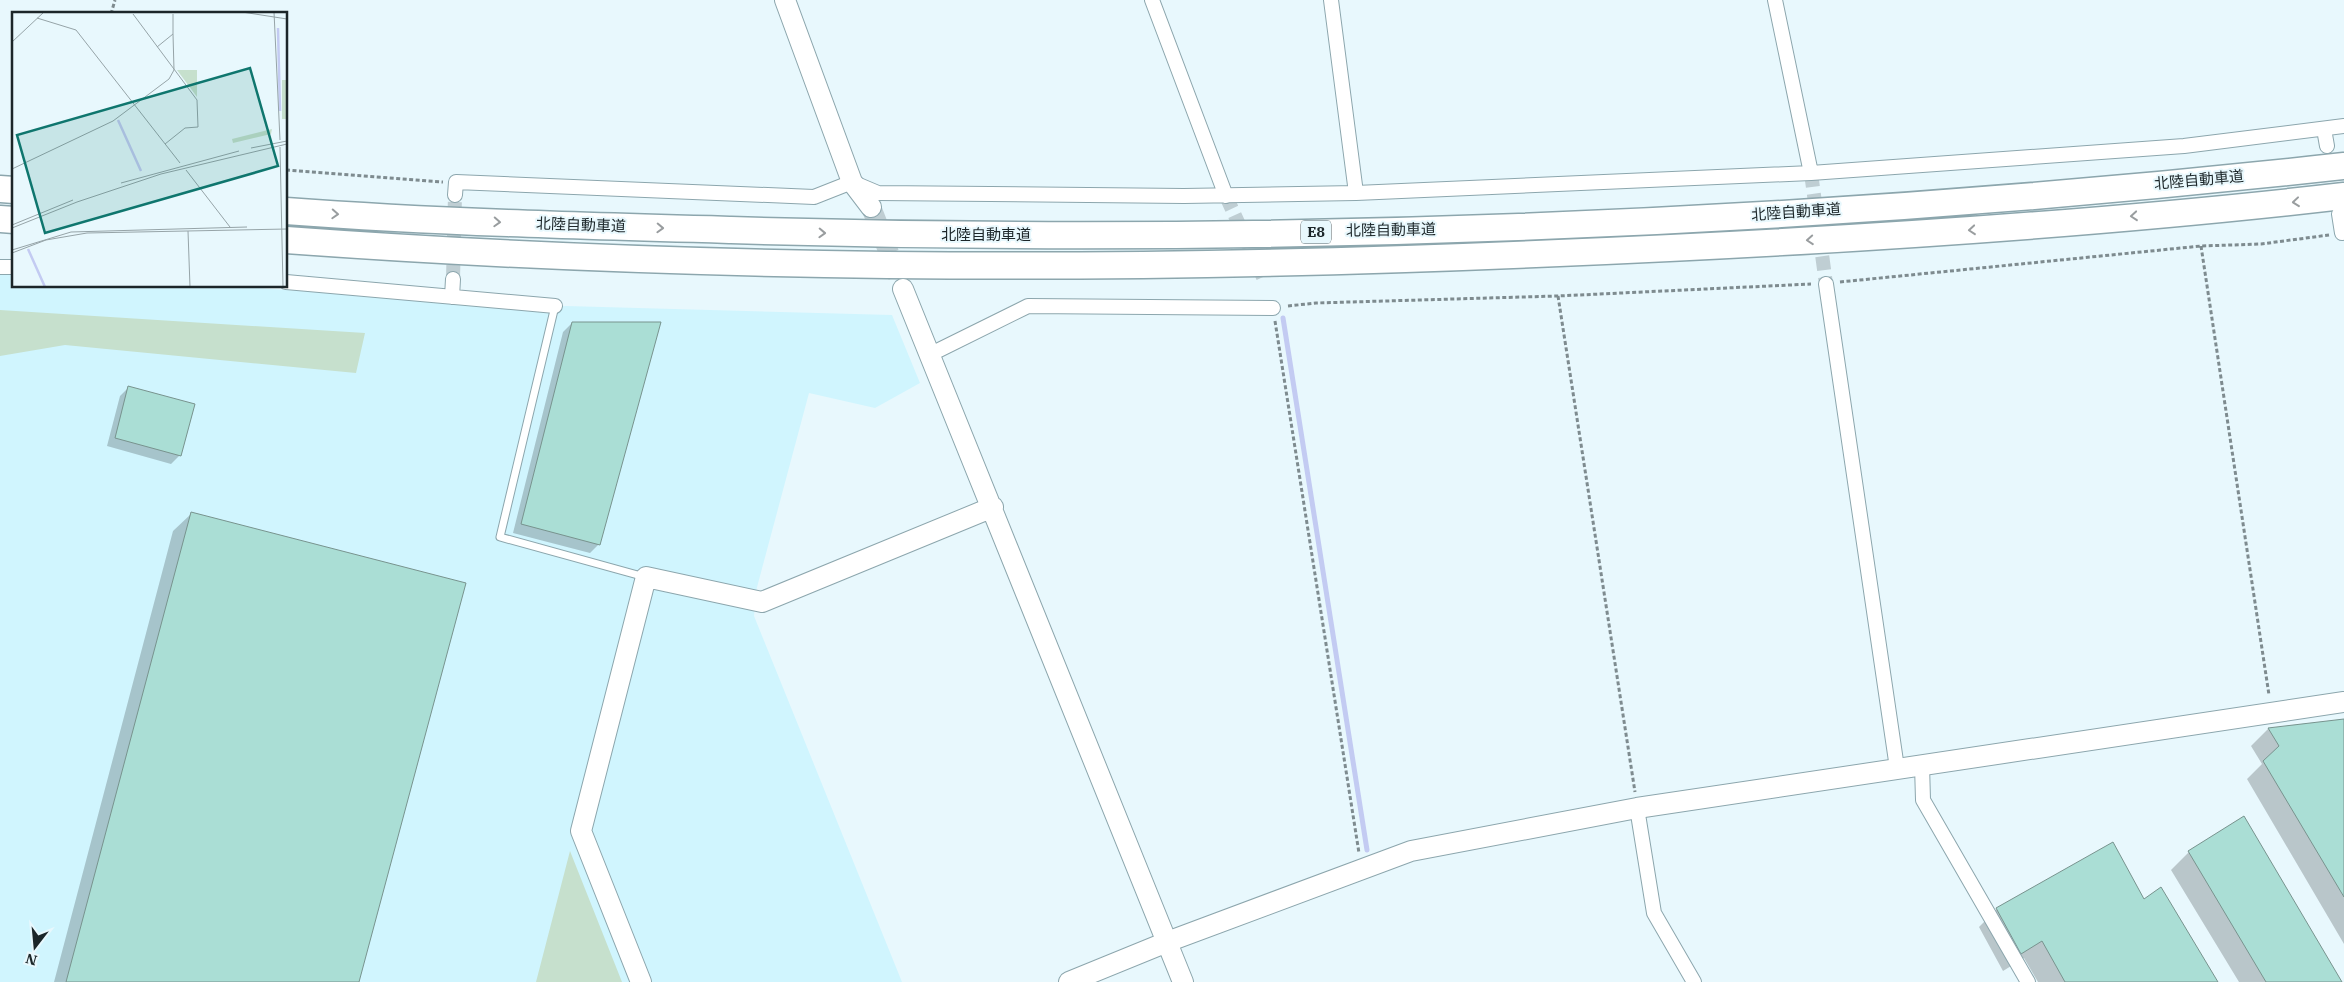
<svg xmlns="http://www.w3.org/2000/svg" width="2344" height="982" font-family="'IBM Plex Serif','Noto Sans JP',serif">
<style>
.built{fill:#d0f5fe}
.green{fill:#c6e0cd}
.shadow{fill:#0003}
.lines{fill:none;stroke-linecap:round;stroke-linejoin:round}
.stream{stroke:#c3cbf2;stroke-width:5}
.building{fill:#aaded5;stroke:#78938e}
.street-tunnel{stroke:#bfced3;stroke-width:14;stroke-dasharray:14 7;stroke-linecap:butt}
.secondary-tunnel{stroke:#bfced3;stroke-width:20;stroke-dasharray:20 10;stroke-linecap:butt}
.lane-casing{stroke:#8ca6ad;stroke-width:9}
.street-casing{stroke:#8ca6ad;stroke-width:16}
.secondary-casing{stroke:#8ca6ad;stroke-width:22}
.highway-casing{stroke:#8ca6ad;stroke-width:29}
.path{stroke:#7e8b8f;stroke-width:3;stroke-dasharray:4 2.5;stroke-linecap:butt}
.lane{stroke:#fff;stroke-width:7}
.street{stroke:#fff;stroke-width:14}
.secondary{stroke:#fff;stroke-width:20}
.highway{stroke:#fff;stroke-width:26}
.oneway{stroke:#999d9f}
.labels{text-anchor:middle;stroke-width:4;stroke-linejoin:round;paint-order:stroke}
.shield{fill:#e8f8fd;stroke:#596569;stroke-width:1}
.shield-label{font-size:14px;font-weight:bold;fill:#1c2629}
.street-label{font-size:15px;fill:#1c2629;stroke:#e8f8fd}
.inset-river{fill:none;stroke:#c3cbf2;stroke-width:2.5}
.inset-road{fill:none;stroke:#96a4a8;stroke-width:1}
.view{fill:#0f766e;fill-opacity:0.15;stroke:#0f766e;stroke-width:2.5}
.inset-edge{fill:none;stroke:#1c2629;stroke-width:2.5}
</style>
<rect width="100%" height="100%" fill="#e8f8fd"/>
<!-- built -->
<path class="built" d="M 0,271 L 14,272 L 14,286 L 228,286 L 545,308 L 566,306 L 892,315 L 920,383 L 875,408 L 809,393 L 756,591 L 754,616 L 902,982 L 0,982 Z"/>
<!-- green -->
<path class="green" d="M 0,310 L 365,333 L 356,373 L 65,345 L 0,356 Z
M 570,851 L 622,982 L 536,982 Z"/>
<!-- shadow -->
<path class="shadow" d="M 572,323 L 599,544 L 590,553 L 513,533 L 563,332 Z
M 129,387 L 180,455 L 171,464 L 107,446 L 120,396 Z
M 191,514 L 358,982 L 54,982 L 173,531 Z
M 2344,720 L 2344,944 L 2247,779 L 2262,764 L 2251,746 L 2268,729 Z
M 2189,852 L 2341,982 L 2239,982 L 2171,870 Z
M 2144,900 L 2217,982 L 2038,982 L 2024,958 L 2003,971 L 1979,927 L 1997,909 Z"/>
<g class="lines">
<!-- stream -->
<path class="stream" d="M 1283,318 L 1367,850"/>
</g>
<!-- building -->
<path class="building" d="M 572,322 L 661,322 L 600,545 L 521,524 Z
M 128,386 L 195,404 L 181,456 L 115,438 Z
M 191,512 L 466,583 L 359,982 L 66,982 Z
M 2344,719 L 2344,897 L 2263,761 L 2279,746 L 2268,728 Z
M 2244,816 L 2342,982 L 2266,982 L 2188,851 Z
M 2113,842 L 2144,899 L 2161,887 L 2218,982 L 2065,982 L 2042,941 L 2021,954 L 1996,908 Z"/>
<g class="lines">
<!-- street-tunnel -->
<path class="street-tunnel" d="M 1811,173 L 1826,284
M 1226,196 L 1263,277
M 453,279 L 455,195"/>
<!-- secondary-tunnel -->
<path class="secondary-tunnel" d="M 871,207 L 898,276"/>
<defs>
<path id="lane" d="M 555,306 L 500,537 L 645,577"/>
<path id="street" d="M 1152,0 L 1226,196
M 1331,0 L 1356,193
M 1775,0 L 1811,173
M 2324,129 L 2327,146
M 455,195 L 456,182 L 814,197 L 852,182 L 878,193 L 1184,196 L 1356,193 L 1811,173 L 2184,146 L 2344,126
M 2339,214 L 2342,233
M 0,267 L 14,267
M 286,282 L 555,306
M 1826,284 L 1897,768
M 452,297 L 453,279
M 931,354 L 1028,306 L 1273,308
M 1922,765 L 1923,800 L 2028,982
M 1637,808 L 1654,913 L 1694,982"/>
<path id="secondary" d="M 785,0 L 852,182 L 871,207
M 903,289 L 1183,982
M 641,982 L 581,831 L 646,577 L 762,602 L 993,507
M 1069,982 L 1167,942 L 1411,851 L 1637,808 L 2344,702"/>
<path id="highway" d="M 0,189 L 14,190
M 286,211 C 434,222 583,226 731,230 C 1269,246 1809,225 2344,166
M 0,219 L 14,220
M 286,240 C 709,271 1135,272 1559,253 C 1821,242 2084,226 2344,196"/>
</defs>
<!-- lane casing -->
<use href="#lane" class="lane-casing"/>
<!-- street casing -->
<use href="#street" class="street-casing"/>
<!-- secondary casing -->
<use href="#secondary" class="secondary-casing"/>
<!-- highway casing -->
<use href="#highway" class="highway-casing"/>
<!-- path -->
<path class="path" d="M 111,14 L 115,0
M 286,170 L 443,182
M 2201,246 L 2269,695
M 1840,282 L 2201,246 L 2261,244 L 2329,235
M 1558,296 L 1635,792
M 1288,306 L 1316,303 L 1558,296 L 1811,284
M 1275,321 L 1359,853"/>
<!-- lane -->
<use href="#lane" class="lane"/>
<!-- street -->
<use href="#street" class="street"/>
<!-- secondary -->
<use href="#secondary" class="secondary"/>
<!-- highway -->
<use href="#highway" class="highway"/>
</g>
<!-- one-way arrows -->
<defs><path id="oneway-chevron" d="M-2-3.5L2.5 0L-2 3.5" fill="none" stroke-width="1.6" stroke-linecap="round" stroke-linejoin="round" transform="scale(1.25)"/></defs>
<g class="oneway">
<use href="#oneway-chevron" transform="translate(2296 202) rotate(174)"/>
<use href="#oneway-chevron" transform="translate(335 214) rotate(3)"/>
<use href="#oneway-chevron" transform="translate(2134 216) rotate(175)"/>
<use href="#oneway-chevron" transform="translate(497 222) rotate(3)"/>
<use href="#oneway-chevron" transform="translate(660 228) rotate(2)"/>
<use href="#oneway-chevron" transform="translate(1972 230) rotate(175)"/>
<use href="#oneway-chevron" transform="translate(822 233) rotate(2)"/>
<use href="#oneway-chevron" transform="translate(1810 240) rotate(176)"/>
</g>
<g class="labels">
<!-- shield labels -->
<rect class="shield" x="1301" y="220.5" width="30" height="23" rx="4"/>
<g class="shield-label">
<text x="1316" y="237">E8</text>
</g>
<!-- street labels -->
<g class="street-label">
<text transform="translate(2199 180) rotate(-5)" y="5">北陸自動車道</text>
<text transform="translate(1796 212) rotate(-4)" y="5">北陸自動車道</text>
<text transform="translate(581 225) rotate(2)" y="5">北陸自動車道</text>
<text transform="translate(1391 230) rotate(-1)" y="5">北陸自動車道</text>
<text x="986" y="240">北陸自動車道</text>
</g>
</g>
<!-- overview -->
<g transform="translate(12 12)">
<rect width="275" height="275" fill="#e8f8fd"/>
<path d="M 165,58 L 185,58 L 185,85 ZM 270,68 L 275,68 L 275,107 L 270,107 ZM 260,117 L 259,122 L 221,131 L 220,127 Z" fill="#c6e0cd"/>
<path class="inset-river" d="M 266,16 L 268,99M 106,108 L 129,159M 16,237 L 33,275"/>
<path class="inset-road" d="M 113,0 L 180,0M 230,0 L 275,7M 262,0 L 268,128M 121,2 L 185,88 L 186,115 L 173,116 L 153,132M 25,6 L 64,18 L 168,151M 0,30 L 32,0M 145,35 L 161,22 L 161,2M 268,135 L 271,275M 239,136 L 275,129M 0,157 L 101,109 L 157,67 L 162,58 L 161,22M 174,158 L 218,215M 109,171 L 227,139M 0,213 L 61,188M 0,216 L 65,190 L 149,162 L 275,132M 176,219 L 178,275M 0,238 L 59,220 L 235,215M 0,241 L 34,228 L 75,221 L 275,217"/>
<path class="view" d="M 238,56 L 266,154 L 33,221 L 5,123 Z"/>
<rect width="275" height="275" class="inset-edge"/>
</g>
<!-- north arrow -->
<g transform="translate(35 947) rotate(196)" stroke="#e8f8fd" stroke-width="4" paint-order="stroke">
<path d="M0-4L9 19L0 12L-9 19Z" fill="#1c2629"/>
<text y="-8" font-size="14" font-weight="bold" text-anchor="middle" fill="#1c2629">N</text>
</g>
</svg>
